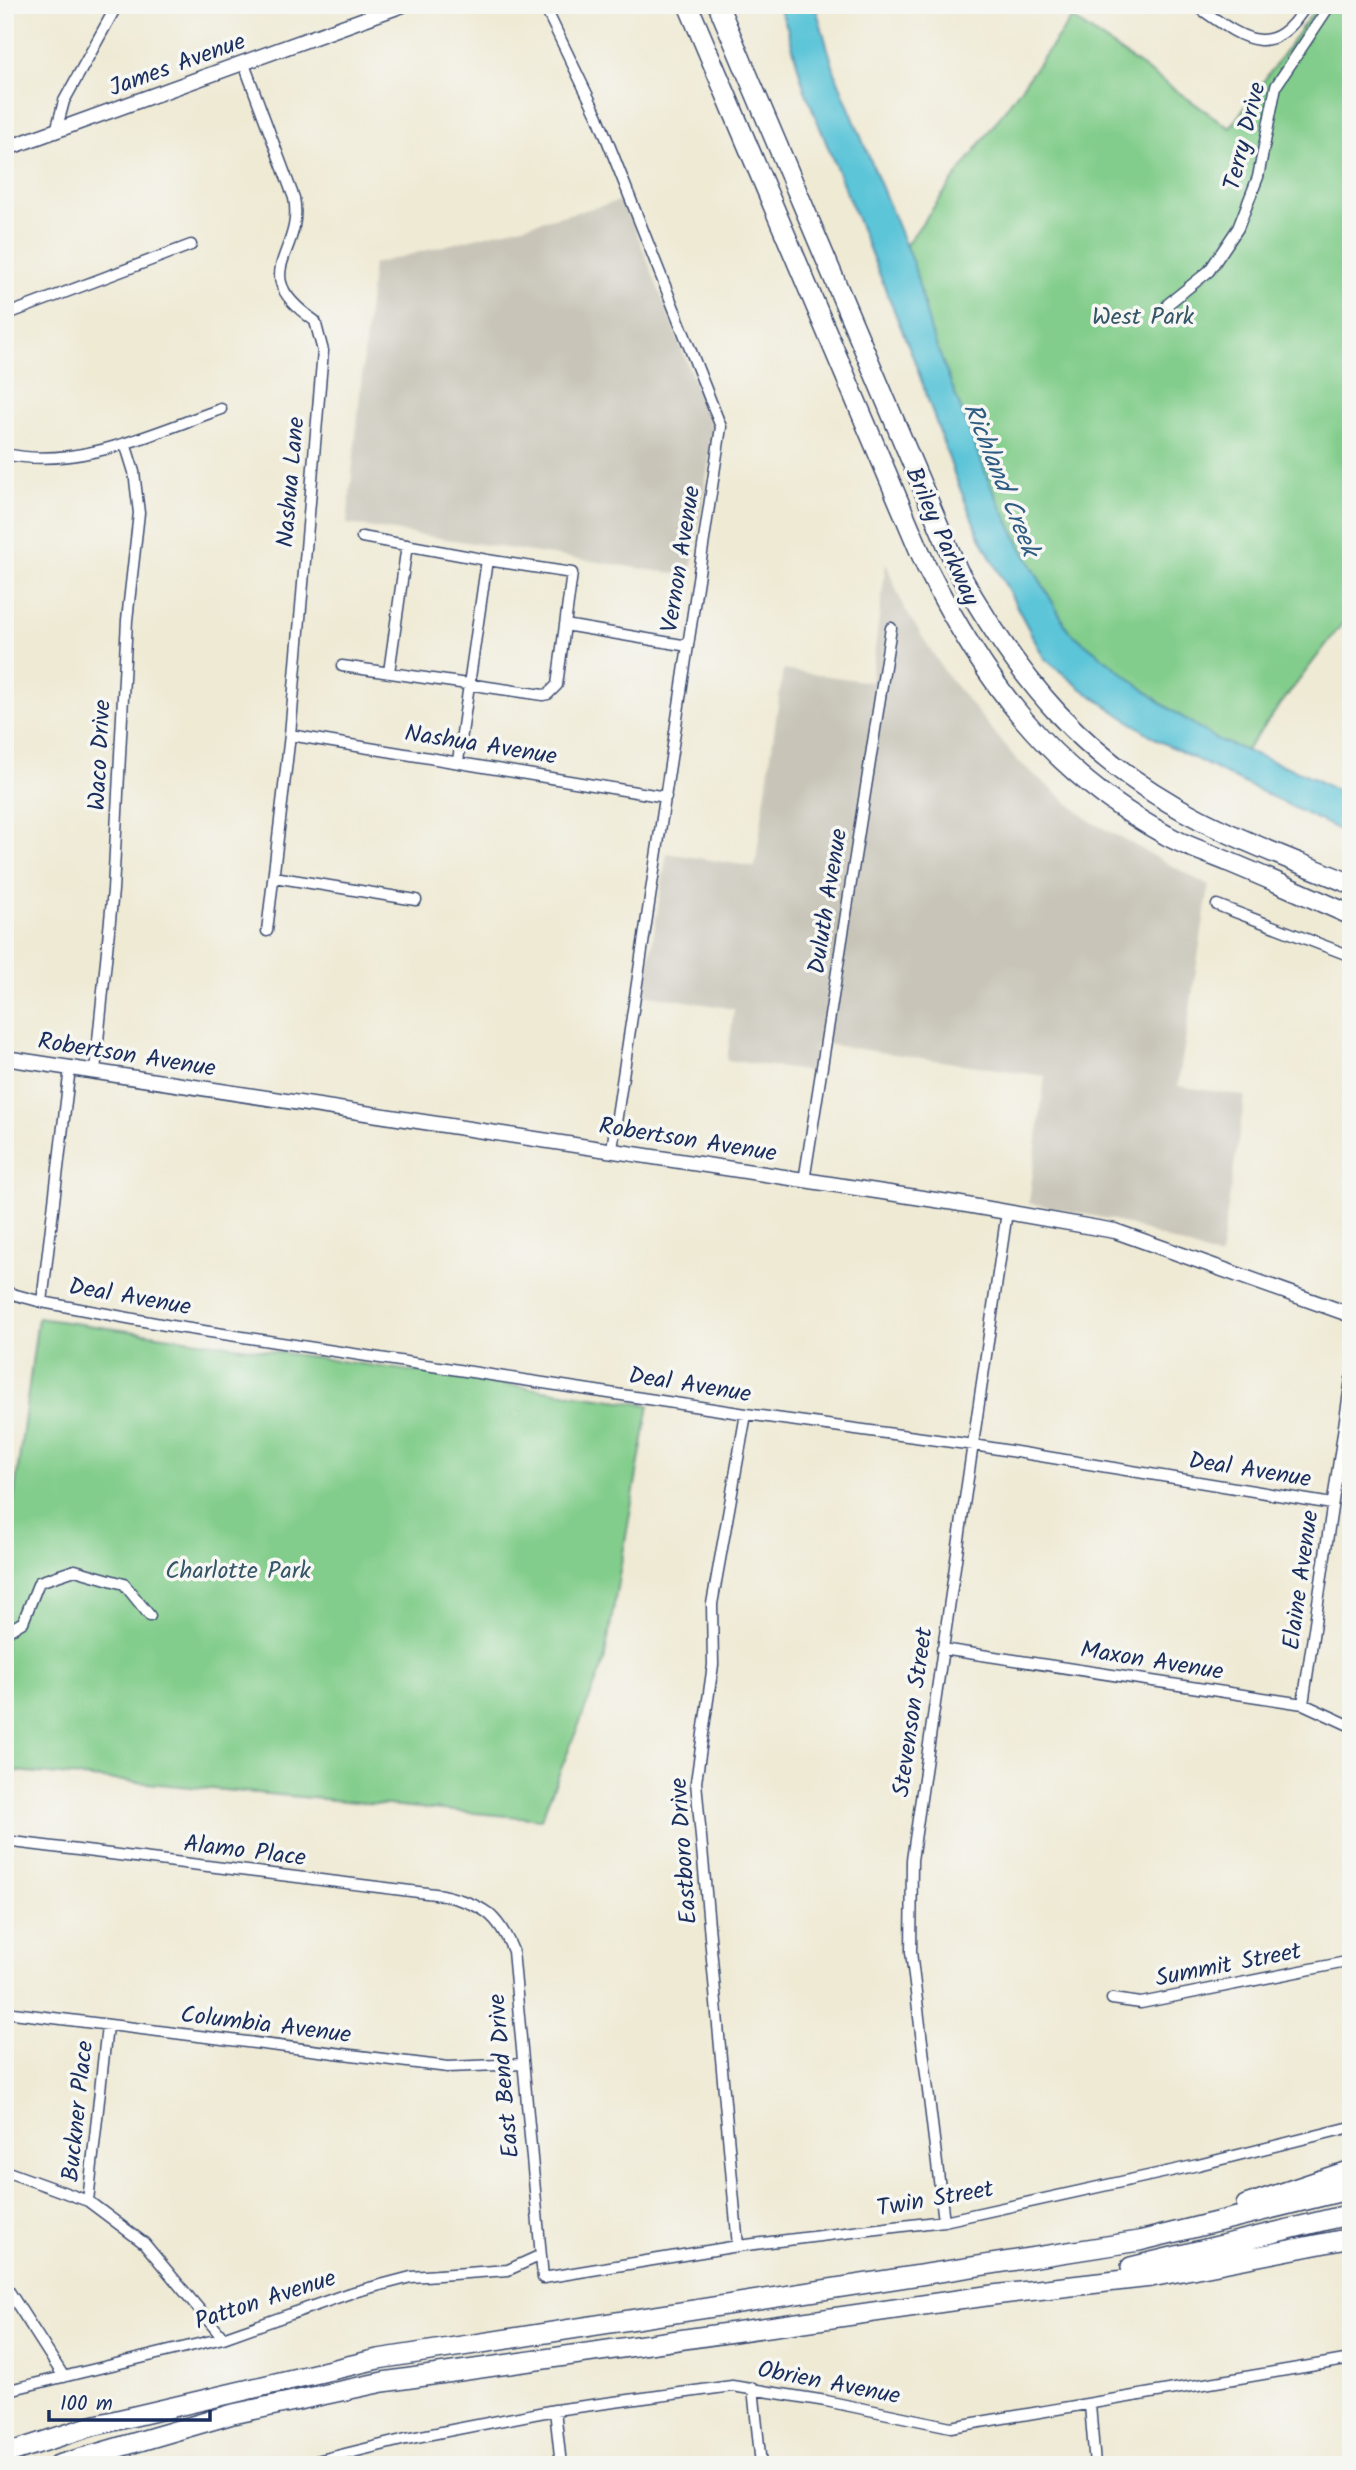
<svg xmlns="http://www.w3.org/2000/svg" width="1356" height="2470" font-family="Kalam,sans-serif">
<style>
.industrial{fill:#c8c4b8}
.green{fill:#82cd8b;stroke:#4e7e74;stroke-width:2}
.water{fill:#5cc5d8;stroke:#3c7a9b;stroke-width:2}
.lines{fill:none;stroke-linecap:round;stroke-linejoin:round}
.street-casing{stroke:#3b4b70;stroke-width:13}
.secondary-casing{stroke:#3b4b70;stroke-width:17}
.highway-casing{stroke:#3b4b70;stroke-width:22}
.street{stroke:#fff;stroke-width:10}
.secondary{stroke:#fff;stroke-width:14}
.highway{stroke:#fff;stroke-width:19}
.labels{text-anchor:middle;stroke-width:7;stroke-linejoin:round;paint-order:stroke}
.street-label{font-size:24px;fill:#1b2f5e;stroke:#f6f6f2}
.park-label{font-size:24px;fill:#355669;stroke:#f6f6f2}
.water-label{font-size:26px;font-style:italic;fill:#2e5c83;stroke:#f6f6f2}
</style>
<rect width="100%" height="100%" fill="#f6f6f2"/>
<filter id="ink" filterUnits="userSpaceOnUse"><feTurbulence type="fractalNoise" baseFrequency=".0143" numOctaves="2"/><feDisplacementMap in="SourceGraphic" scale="14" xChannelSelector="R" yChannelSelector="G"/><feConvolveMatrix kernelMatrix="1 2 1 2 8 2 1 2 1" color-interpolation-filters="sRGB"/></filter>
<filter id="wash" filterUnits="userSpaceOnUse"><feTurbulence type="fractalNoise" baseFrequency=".00686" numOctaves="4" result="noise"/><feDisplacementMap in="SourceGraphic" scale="28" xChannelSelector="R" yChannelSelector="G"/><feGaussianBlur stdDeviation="1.57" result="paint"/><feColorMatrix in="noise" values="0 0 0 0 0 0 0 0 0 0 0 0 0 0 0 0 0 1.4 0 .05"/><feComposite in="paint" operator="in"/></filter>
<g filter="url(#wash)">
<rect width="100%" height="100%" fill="#efead4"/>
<!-- industrial -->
<path class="industrial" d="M 624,200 L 714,432 L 690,576 L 347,524 L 373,264 Z
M 886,563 L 903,606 L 946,674 L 1017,760 L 1090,821 L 1209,886 L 1178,1086 L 1245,1096 L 1220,1258 L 1118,1221 L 1029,1203 L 1045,1076 L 817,1043 L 812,1072 L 727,1060 L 734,1009 L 644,994 L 667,853 L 755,867 L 783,670 L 871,682 Z"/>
<!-- green -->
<path class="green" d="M 1318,5 L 1351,5 L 1351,612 L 1239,759 L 1056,628 L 987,504 L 901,252 L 1072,18 L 1230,128 Z
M 38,1318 L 649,1405 L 604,1662 L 541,1819 L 5,1770 L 5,1565 Z"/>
<!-- water -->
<path class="water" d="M 778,5 L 815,5 L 836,76 L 914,266 L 931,332 L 991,486 L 1020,545 L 1069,631 L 1164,705 L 1216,739 L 1305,774 L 1351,798 L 1351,836 L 1159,741 L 1083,690 L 1044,658 L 978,533 L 955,476 L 913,357 L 804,88 L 787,27 Z"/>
</g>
<g filter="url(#ink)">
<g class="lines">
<defs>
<path id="street" d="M 544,5 L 598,117 L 721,427 L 612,1149
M 1195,5 C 1240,36 1271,65 1306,5
M 244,64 L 294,198 C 305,255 244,272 315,321 L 323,351 L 290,735 L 267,931
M 56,131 L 64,101 L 117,5
M 1168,304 L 1209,271 L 1238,228 L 1258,177 L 1276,86 L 1330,5
M 5,315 L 191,245
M 5,454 C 79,470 152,433 221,409
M 362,537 L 487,560
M 565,625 L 688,646
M 342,666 L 543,695 L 548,694 L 557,685 L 572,573 L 487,560 L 458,761
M 389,672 L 407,545
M 290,735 L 666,797
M 274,877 L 416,900
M 1217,905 L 1351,956
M 95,1071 L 113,890 L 127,620 L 139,513 L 134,472 L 125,443
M 804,1181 L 891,628
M 5,1292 L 42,1302 L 171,1326 L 746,1414 L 974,1445 L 1332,1504
M 42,1302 L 70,1068
M 5,1633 L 23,1622 L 39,1582 L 75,1570 L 124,1584 L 150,1616
M 942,1649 L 1303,1704 L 1351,1726
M 1303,1704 L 1351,1379
M 5,1841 L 443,1895 C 483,1906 497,1912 513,1951 L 543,2278 L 738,2246 L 944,2221 L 1198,2165 L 1351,2127
M 1112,1999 L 1141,2003 L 1351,1961
M 5,2012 L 448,2067 L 522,2064
M 5,2171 L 88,2201 L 144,2243 L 223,2338
M 88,2201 L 107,2026
M 944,2221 L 911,1952 L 912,1860 L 1007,1212
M 738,2246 L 696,1782 L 713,1665 L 712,1604 L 746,1414
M 5,2285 L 64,2377
M 753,2388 L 761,2465
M 5,2391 L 223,2338 L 350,2293 L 411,2277 L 508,2270 L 539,2256
M 1090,2405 L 1095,2465
M 555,2410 L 561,2465
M 300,2465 L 406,2439 L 555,2410 L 732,2386 L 826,2401 L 951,2427 L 1351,2359"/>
<path id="secondary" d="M 5,149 L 403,5
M 5,1058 L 955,1203 L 1115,1231 L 1351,1315"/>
<path id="highway" d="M 688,5 L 926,566 C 985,682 1049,771 1166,835 C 1185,846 1208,853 1229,862 C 1270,879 1310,897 1351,915
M 718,5 L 958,571 C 1020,681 1084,760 1199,819 C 1247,844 1301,863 1351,884
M 1246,2205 L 1351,2170
M 1131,2267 L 1351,2214
M 5,2454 L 92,2426 L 378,2359 L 1139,2241 L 1351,2189
M 58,2465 L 233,2414 L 383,2382 L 993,2295 L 1151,2277 L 1351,2238"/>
</defs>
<!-- street casing -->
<use href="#street" class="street-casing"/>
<!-- secondary casing -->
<use href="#secondary" class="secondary-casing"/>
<!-- highway casing -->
<use href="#highway" class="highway-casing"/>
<!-- street -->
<use href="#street" class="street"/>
<!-- secondary -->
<use href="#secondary" class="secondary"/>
<!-- highway -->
<use href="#highway" class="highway"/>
</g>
</g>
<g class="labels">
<!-- street labels -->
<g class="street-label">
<text transform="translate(177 64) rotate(-20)" y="8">James Avenue</text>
<text transform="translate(1244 136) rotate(-76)" y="8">Terry Drive</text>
<text transform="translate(290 482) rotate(-85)" y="8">Nashua Lane</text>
<text transform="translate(943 536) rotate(66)" y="8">Briley Parkway</text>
<text transform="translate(680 559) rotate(-81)" y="8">Vernon Avenue</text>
<text transform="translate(481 744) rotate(9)" y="8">Nashua Avenue</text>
<text transform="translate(99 755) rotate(-87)" y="8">Waco Drive</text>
<text transform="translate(827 901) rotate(-81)" y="8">Duluth Avenue</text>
<text transform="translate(127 1054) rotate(9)" y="8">Robertson Avenue</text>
<text transform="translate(688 1139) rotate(9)" y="8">Robertson Avenue</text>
<text transform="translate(130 1296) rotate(10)" y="8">Deal Avenue</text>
<text transform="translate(690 1384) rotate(9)" y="8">Deal Avenue</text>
<text transform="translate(1250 1469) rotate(9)" y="8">Deal Avenue</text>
<text transform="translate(1300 1580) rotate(-82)" y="8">Elaine Avenue</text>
<text transform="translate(1152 1660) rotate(9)" y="8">Maxon Avenue</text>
<text transform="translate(912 1712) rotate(-82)" y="8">Stevenson Street</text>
<text transform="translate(245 1850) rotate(7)" y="8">Alamo Place</text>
<text transform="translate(683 1851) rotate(-94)" y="8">Eastboro Drive</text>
<text transform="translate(1228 1964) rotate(-11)" y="8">Summit Street</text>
<text transform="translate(266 2024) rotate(7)" y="8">Columbia Avenue</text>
<text transform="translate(503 2076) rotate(-95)" y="8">East Bend Drive</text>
<text transform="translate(77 2111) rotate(-84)" y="8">Buckner Place</text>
<text transform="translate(935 2198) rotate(-10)" y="8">Twin Street</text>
<text transform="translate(265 2299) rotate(-18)" y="8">Patton Avenue</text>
<text transform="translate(829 2382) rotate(11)" y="8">Obrien Avenue</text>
</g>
<!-- park labels -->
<g class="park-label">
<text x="1143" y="324">West Park</text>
<text x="238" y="1578">Charlotte Park</text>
</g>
<!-- water labels -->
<g class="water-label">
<text transform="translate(1002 479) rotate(68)" y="9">Richland Creek</text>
</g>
</g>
<!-- margin -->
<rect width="1356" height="2470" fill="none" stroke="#f6f6f2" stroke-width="28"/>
<!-- scale -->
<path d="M49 2410v10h161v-10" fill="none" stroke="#1b2f5e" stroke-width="3.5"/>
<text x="60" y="2410" font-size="21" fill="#1b2f5e" stroke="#f6f6f2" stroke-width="5" paint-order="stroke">100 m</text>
</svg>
